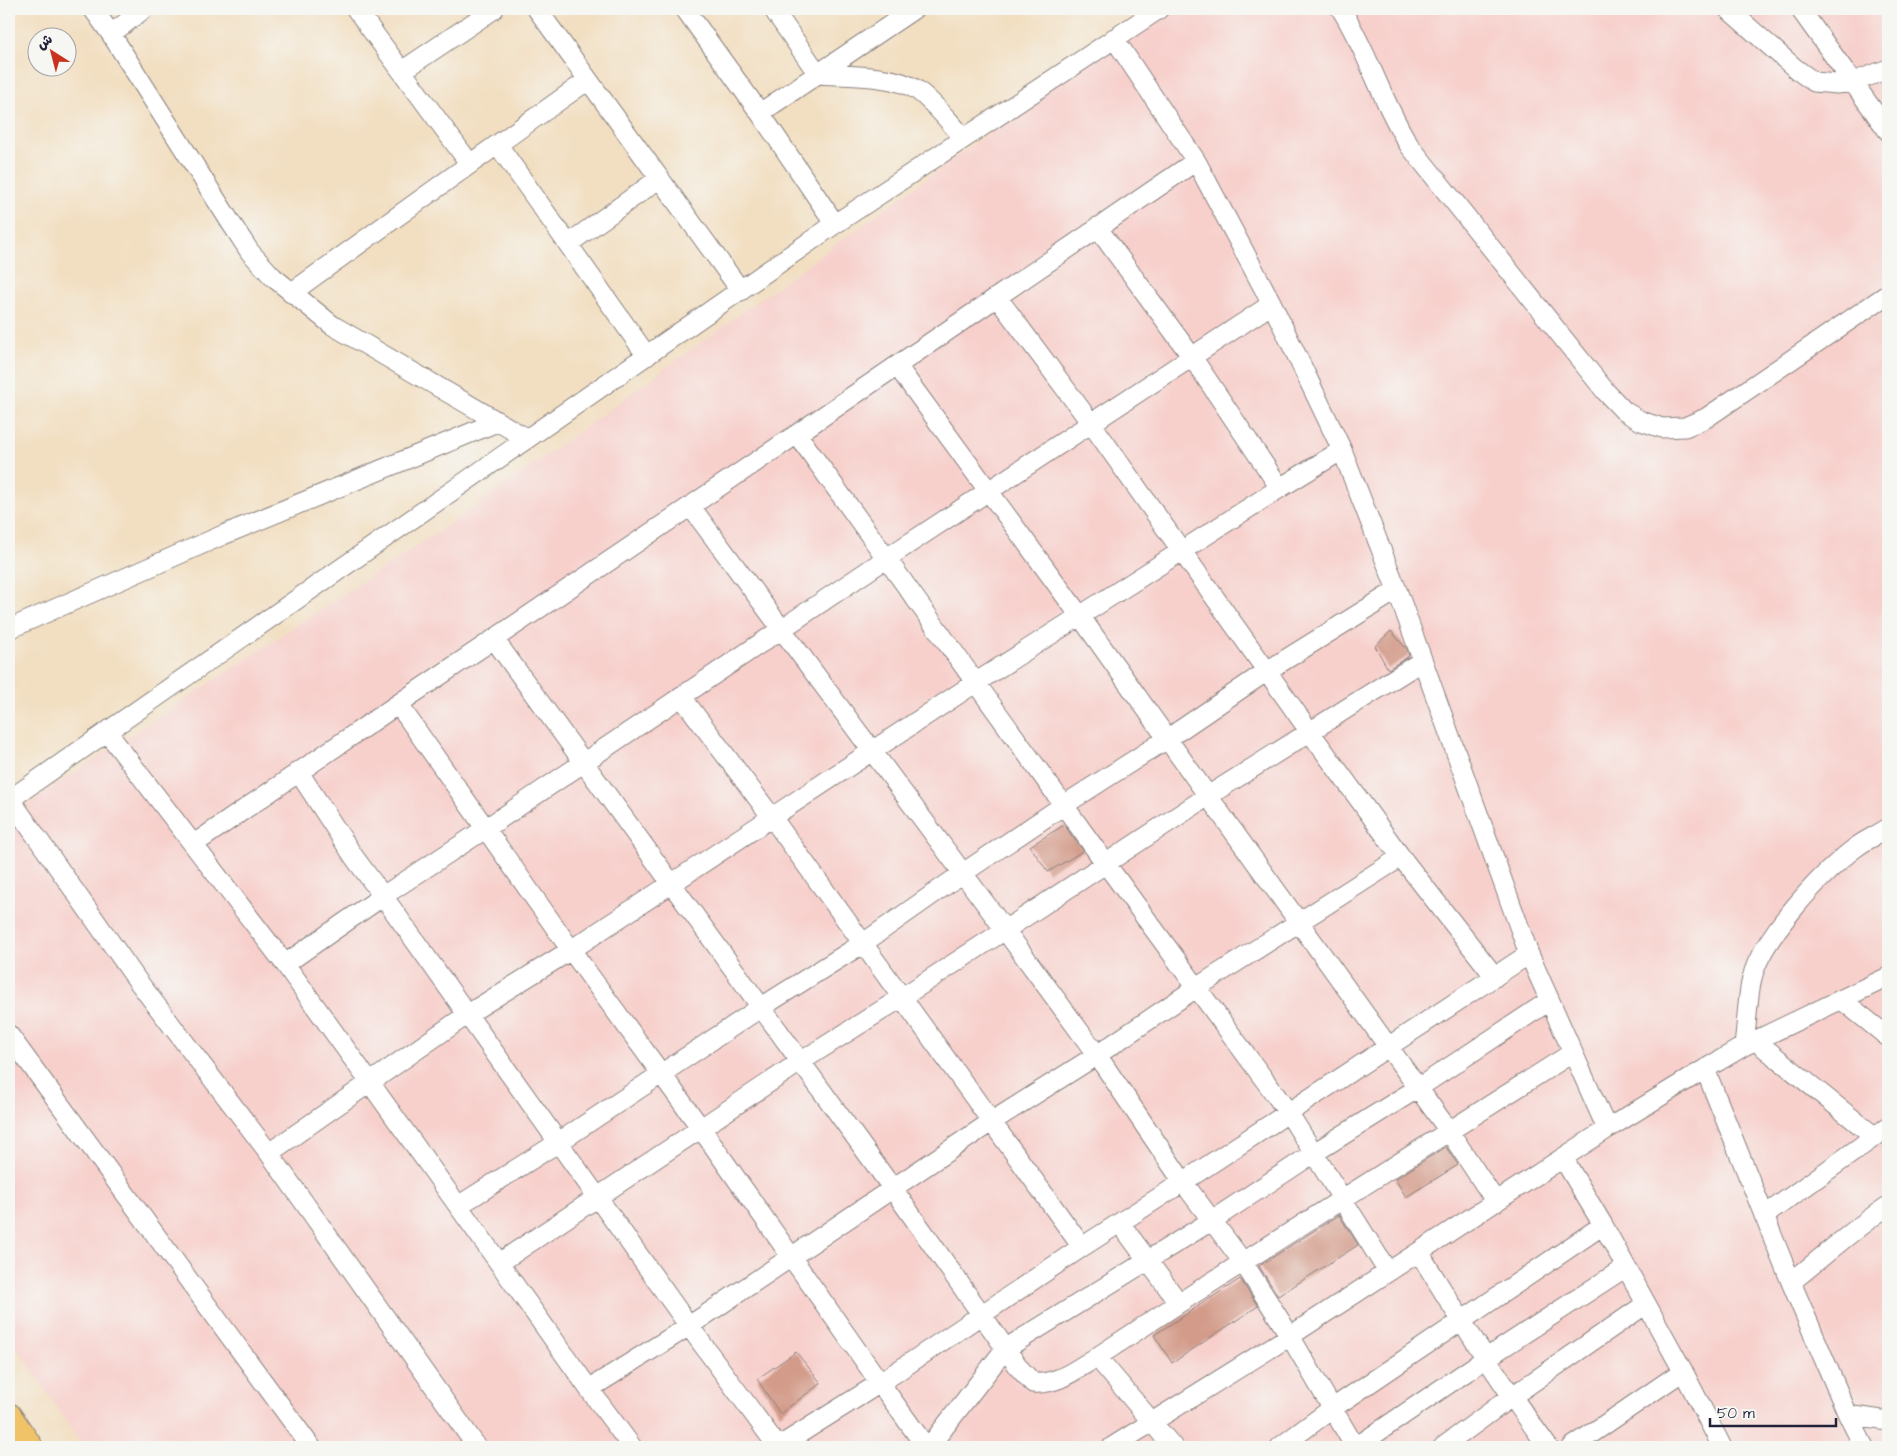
<svg xmlns="http://www.w3.org/2000/svg" width="1897" height="1456" font-family="'Architects Daughter','Playpen Sans Arabic',sans-serif">
<style>
.built{fill:#f7d0cc}
.building{fill:#d39b8a}
.lines{fill:none;stroke-linecap:round;stroke-linejoin:round}
.minor-casing{stroke:#8a807e;stroke-width:21}
.major-casing{stroke:#8a807e;stroke-width:26}
.minor{stroke:#fff;stroke-width:19}
.major{stroke:#f1c369;stroke-width:24}
</style>
<rect width="100%" height="100%" fill="#f6f6f2"/>
<filter id="ink" filterUnits="userSpaceOnUse"><feTurbulence type="fractalNoise" baseFrequency=".02" numOctaves="2"/><feDisplacementMap in="SourceGraphic" scale="10" xChannelSelector="R" yChannelSelector="G"/><feConvolveMatrix kernelMatrix="1 2 1 2 8 2 1 2 1" color-interpolation-filters="sRGB"/></filter>
<filter id="wash" filterUnits="userSpaceOnUse"><feTurbulence type="fractalNoise" baseFrequency=".0096" numOctaves="4" result="noise"/><feDisplacementMap in="SourceGraphic" scale="20" xChannelSelector="R" yChannelSelector="G"/><feGaussianBlur stdDeviation="1.12" result="paint"/><feColorMatrix in="noise" values="0 0 0 0 0 0 0 0 0 0 0 0 0 0 0 0 0 1.4 0 .05"/><feComposite in="paint" operator="in"/></filter>
<g filter="url(#wash)">
<rect width="100%" height="100%" fill="#f2dec0"/>
<!-- built -->
<path class="built" d="M 1159,9 L 1888,9 L 1888,1447 L 83,1447 L 9,1335 L 9,816 L 471,510 Z"/>
<g id="blocks">
<!-- building -->
<path class="building" d="M 1391,631 L 1407,649 L 1409,656 L 1388,669 L 1375,646 Z
M 1064,825 L 1083,851 L 1048,872 L 1030,846 Z
M 1446,1147 L 1458,1165 L 1406,1197 L 1395,1179 Z
M 1339,1215 L 1358,1245 L 1278,1296 L 1259,1266 Z
M 1240,1279 L 1258,1306 L 1172,1363 L 1154,1335 Z
M 796,1352 L 821,1383 L 780,1414 L 757,1379 Z"/>
</g>
</g>
<g filter="url(#ink)">
<use href="#blocks" fill-opacity="0" stroke="#8a807e" stroke-width="1"/>
<g class="lines">
<defs>
<path id="minor" d="M 93,9 L 111,34
M 144,9 L 111,34 L 231,223 L 250,252 L 273,277 L 332,325 L 526,438
M 356,9 L 470,164 L 588,80
M 537,9 L 741,291
M 685,9 L 760,113
M 773,9 L 818,74
M 1341,9 C 1368,52 1382,102 1409,145 L 1606,392 L 1624,411 L 1641,421 L 1662,428 L 1685,427 L 1706,418 L 1888,294
M 1728,9 L 1796,69 L 1814,82 L 1837,84 L 1853,82 L 1888,69
M 1800,9 L 1888,131
M 1114,38 L 1196,161 L 997,297 L 1091,423 L 1310,732 L 1401,857
M 402,71 L 494,9
M 818,74 C 846,76 894,74 917,90 C 935,103 949,122 964,138
M 498,145 L 647,356
M 1196,161 L 1272,304 L 1342,450 L 1397,590 L 1529,954 L 1607,1129
M 835,224 L 760,113 L 914,9
M 568,244 L 660,178
M 291,293 L 470,164
M 997,297 L 797,434 L 1106,864 L 1288,1112 L 1388,1272
M 897,366 L 1080,616 L 1208,796 L 1449,1131 L 1496,1202
M 797,434 L 398,704 L 571,950 L 700,1127 L 880,1383 L 1082,1247 L 1183,1182 L 1529,954
M 1280,488 L 1342,450
M 9,629 L 223,535 L 497,422
M 494,639 L 893,1189 L 1020,1369 L 1033,1383 C 1058,1385 1076,1369 1097,1357 L 1173,1447
M 681,696 L 771,816 L 1082,1247
M 107,732 L 285,964
M 298,771 L 354,857 L 383,896 L 285,964 L 499,1263
M 10,799 L 137,980 L 269,1153 L 477,1447
M 9,800 L 835,224 L 1159,9
M 194,844 L 398,704
M 1842,1000 L 1888,1037
M 9,1035 L 311,1447
M 1756,1041 L 1875,1137
M 1744,1046 C 1747,1024 1747,999 1752,978 C 1762,937 1822,873 1855,848 C 1865,840 1878,835 1888,828
M 1705,1069 L 1791,1282
M 269,1153 L 468,1014 L 571,950 L 975,683 L 1280,488 L 1192,357 L 1097,227
M 1563,1158 L 1603,1225 L 1683,1371
M 458,1206 L 559,1142 L 760,1008 L 862,944 L 963,873 L 1064,805 L 1167,739 L 1267,671 L 1397,590
M 1764,1216 L 1888,1127
M 1120,1223 L 1179,1303
M 1419,1252 C 1459,1319 1502,1384 1548,1447
M 1097,1357 L 1179,1303 L 1572,1053
M 589,1389 L 499,1263 L 800,1062 L 901,998 L 1005,930 L 691,507
M 1848,1415 L 1888,1421
M 632,1447 L 589,1389 L 689,1326 L 991,1122 L 1097,1055 L 1196,988 L 1401,857 L 1495,977
M 778,1447 L 689,1326 L 383,896 L 485,829 L 887,558 L 1272,304
M 778,1447 L 880,1383 L 926,1447
M 929,1447 L 1005,1349 L 1211,1221 L 1314,1153 L 1418,1088 L 1549,1001
M 1112,1447 L 1290,1336 L 1607,1129 L 1705,1069 L 1744,1046 L 1888,977
M 1280,1447 L 1333,1408 L 1603,1225
M 1355,1447 L 1290,1336 L 1243,1262 L 1183,1182 L 1097,1055 L 1005,930 L 1208,796 L 1422,661
M 1356,1447 L 1485,1359 L 1626,1267
M 1443,1447 L 1511,1397 L 1646,1304
M 1572,1447 L 1683,1371 L 1722,1447
M 1864,1447 L 1848,1415 L 1791,1282 C 1823,1257 1854,1228 1888,1206"/>
<path id="major" d="M 9,1415 L 31,1447"/>
</defs>
<!-- minor casing -->
<use href="#minor" class="minor-casing"/>
<!-- major casing -->
<use href="#major" class="major-casing"/>
<!-- minor -->
<use href="#minor" class="minor"/>
<!-- major -->
<use href="#major" class="major"/>
</g>
</g>
<!-- margin -->
<rect width="1897" height="1456" fill="none" stroke="#f6f6f2" stroke-width="30"/>
<!-- north arrow -->
<g transform="translate(52 52) rotate(324)"><circle r="24" fill="#f6f6f2" stroke="#a1a1a9"/>
<path d="M0-4L9 19L0 12L-9 19Z" fill="#c8321e"/>
<text y="-8" font-size="14" font-weight="bold" text-anchor="middle" fill="#22223b">ش</text>
</g>
<!-- scale -->
<path d="M1710 1418v8h126v-8" fill="none" stroke="#22223b" stroke-width="2.5"/>
<text x="1717" y="1418" font-size="15" fill="#22223b" stroke="#f6f6f2" stroke-width="4" paint-order="stroke">50 m</text>
</svg>
